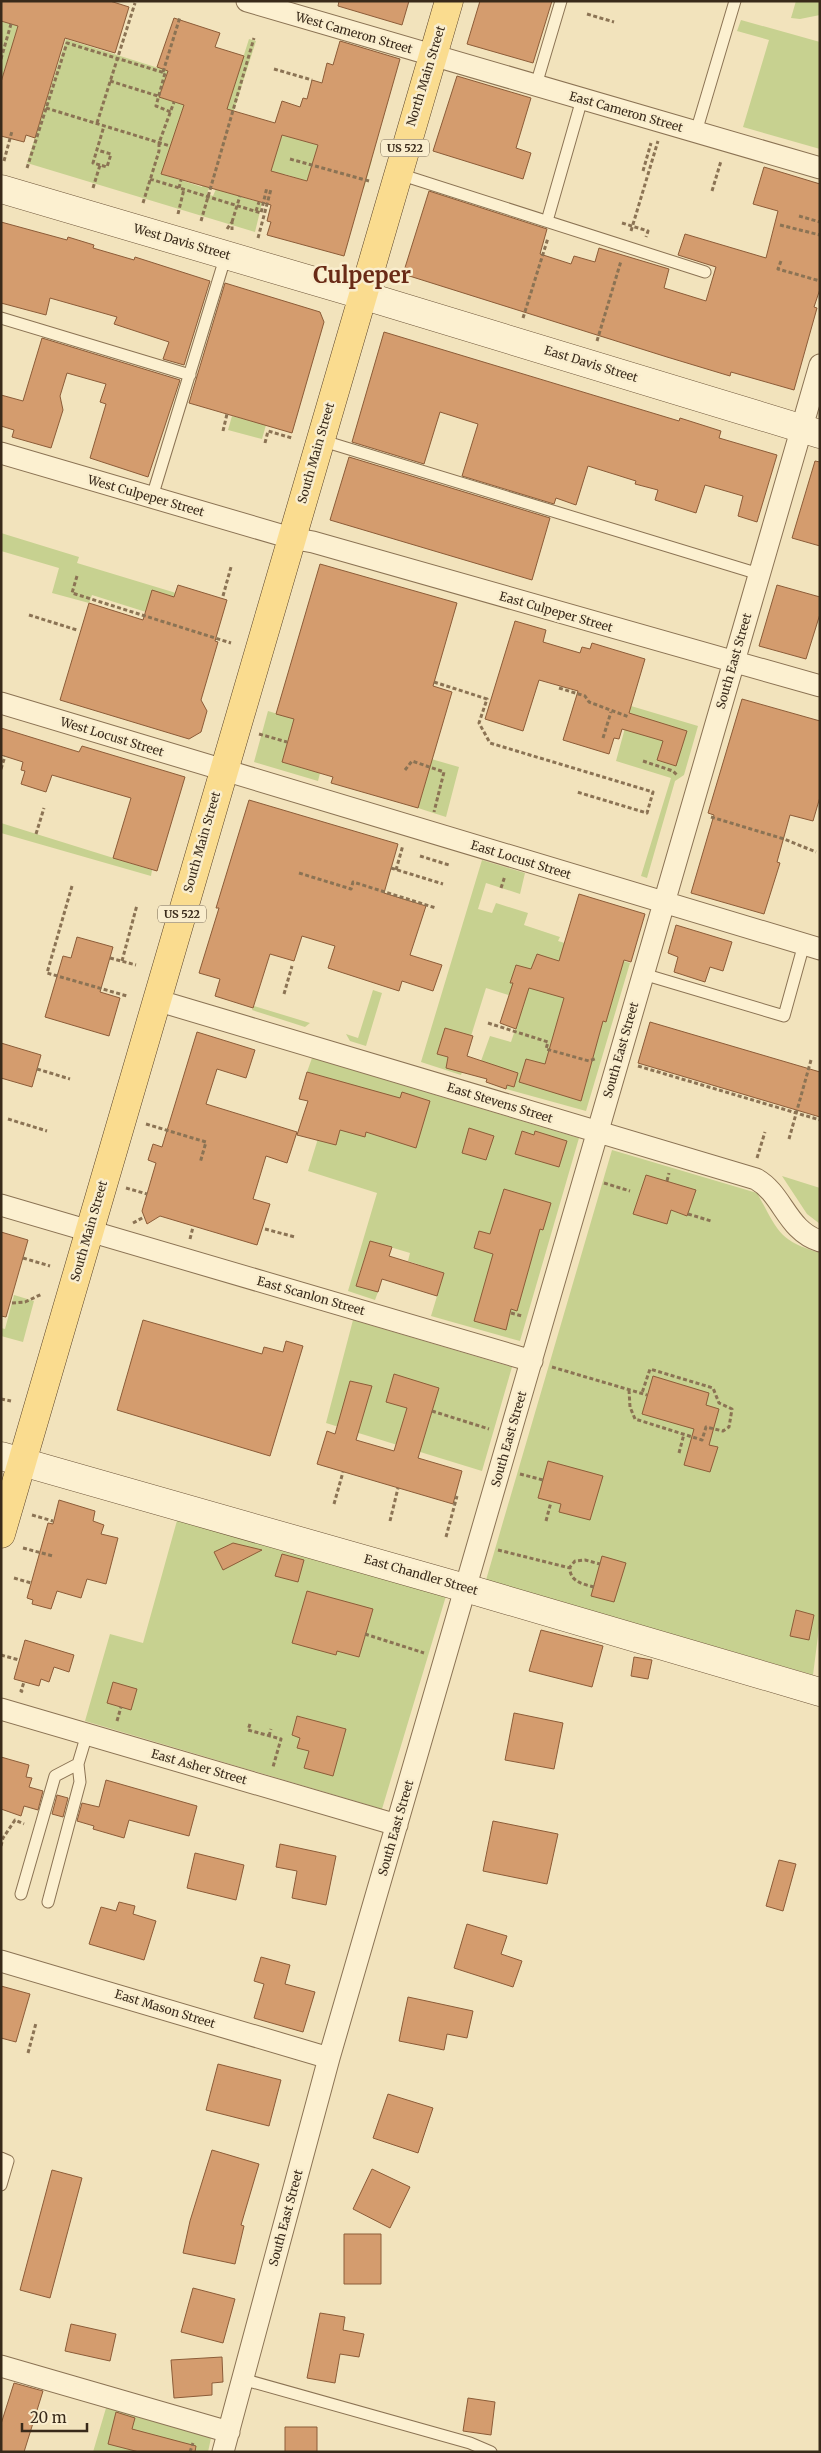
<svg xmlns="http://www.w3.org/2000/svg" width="821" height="2453" font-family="Merriweather,serif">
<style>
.green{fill:#c7d190}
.building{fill:#d49c6e;stroke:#8c5c38;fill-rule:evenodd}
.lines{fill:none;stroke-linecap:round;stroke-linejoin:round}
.lane-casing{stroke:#8b7354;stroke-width:13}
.street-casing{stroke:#8b7354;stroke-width:23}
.secondary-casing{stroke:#6d5438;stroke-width:29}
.primary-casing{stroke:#584029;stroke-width:29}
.path{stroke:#8b7354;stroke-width:3;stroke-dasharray:4 2.5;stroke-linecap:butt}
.lane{stroke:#fcf0d0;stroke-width:11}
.street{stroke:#fcf0d0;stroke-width:21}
.secondary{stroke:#fcf0d0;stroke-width:28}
.primary{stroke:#fadc8f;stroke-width:28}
.labels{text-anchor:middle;stroke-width:5;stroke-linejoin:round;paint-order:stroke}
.shield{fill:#f9edcd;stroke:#736450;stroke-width:1}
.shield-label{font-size:11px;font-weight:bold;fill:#392a1a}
.street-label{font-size:12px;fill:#392a1a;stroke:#f9edcd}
.town-label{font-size:22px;font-weight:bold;fill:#692a16;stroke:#f9edcd}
</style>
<rect width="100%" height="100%" fill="#f2e3bc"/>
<!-- green -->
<path class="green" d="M 796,1 L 820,1 L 820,15 L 800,19 L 791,18 Z
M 741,20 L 820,42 L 820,149 L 743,127 L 769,40 L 737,31 Z
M 1,21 L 18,26 L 1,82 Z
M 66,39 L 168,71 L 160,97 L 184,105 L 162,174 L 202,187 L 249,39 L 256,41 L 207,194 L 213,196 L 216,189 L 262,203 L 255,232 L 27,163 Z
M 282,135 L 372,160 L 364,188 L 310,173 L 307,181 L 284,174 L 281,185 L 268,181 Z
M 232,416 L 266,425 L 262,439 L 228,430 Z
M 1,533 L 79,557 L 77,563 L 176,593 L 174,597 L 146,612 L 92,595 L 89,603 L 52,593 L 59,568 L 1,551 Z
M 631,706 L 698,726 L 684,775 L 675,781 L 647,878 L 641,876 L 671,778 L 616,761 Z
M 268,711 L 294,719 L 282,762 L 320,773 L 318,781 L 254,762 Z
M 348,735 L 459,767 L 446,817 L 418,808 L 427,776 Z
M 1,823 L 152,870 L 151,876 L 1,833 Z
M 482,860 L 525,873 L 520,894 L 486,883 L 478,909 L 492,913 L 496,903 L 528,913 L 524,925 L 560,937 L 558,941 L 630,963 L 586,1111 L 506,1089 L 510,1078 L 481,1061 L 490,1036 L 511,1042 L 525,1000 L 486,988 L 471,1036 L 445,1028 L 448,1057 L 446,1068 L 462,1072 L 461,1075 L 421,1062 Z
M 373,990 L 382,993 L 366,1046 L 350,1041 L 346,1034 L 358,1038 Z
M 254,1006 L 310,1023 L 305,1027 L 252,1010 Z
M 312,1058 L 579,1138 L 520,1341 L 431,1316 L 444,1273 L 408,1261 L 410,1253 L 370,1241 L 356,1285 L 378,1292 L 375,1300 L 348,1291 L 377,1193 L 308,1171 L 336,1080 L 307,1072 Z
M 612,1150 L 757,1193 C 778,1230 777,1240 820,1253 L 820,1620 L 813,1675 L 486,1580 Z
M 782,1176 L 820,1188 L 820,1224 L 807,1214 Z
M 14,1295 L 34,1301 L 23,1342 L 1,1336 L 1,1328 L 5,1329 Z
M 353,1320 L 512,1367 L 482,1471 L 326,1423 Z
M 178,1517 L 446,1596 L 382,1809 L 85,1721 L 110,1634 L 143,1643 Z
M 106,2408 L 211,2438 L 208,2452 L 93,2452 Z"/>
<!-- building -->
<path class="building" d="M 1,1 L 110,1 L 129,7 L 115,53 L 65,38 L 35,138 L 26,135 L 24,142 L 1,136 L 1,82 L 18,26 L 1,21 Z
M 339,1 L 409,1 L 402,25 L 338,6 Z
M 480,1 L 552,1 L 533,63 L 467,44 Z
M 174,18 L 220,33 L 215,47 L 244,56 L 227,109 L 275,123 L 282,101 L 300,107 L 303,98 L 307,99 L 312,80 L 322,83 L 327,63 L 333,65 L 340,41 L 400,59 L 344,256 L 267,235 L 271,222 L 267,221 L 271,205 L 161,174 L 184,105 L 159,97 L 168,71 L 157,67 ZM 282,135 L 318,145 L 307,181 L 271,171 Z
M 457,76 L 531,98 L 516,148 L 531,153 L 523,179 L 433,151 Z
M 764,167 L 820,184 L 820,289 L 814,307 L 817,308 L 794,390 L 731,372 L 730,376 L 667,357 L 403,274 L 429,191 L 547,229 L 540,254 L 571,264 L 574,256 L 595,262 L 599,248 L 669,269 L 664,288 L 706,301 L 716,267 L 678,255 L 685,234 L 766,258 L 778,211 L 753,204 Z
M 1,222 L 67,240 L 68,237 L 94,245 L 93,248 L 134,260 L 135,257 L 210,281 L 184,365 L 163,359 L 169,342 L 114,324 L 117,317 L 50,298 L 46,315 L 1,303 Z
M 225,283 L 320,312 L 324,322 L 292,433 L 189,403 Z
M 384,332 L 679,421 L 680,418 L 721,431 L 719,438 L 777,455 L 757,522 L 738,516 L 743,496 L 705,485 L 696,513 L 655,500 L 658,490 L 635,484 L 636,481 L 588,466 L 576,505 L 556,498 L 554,504 L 462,476 L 478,424 L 440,412 L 424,464 L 352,442 Z
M 42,338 L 180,380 L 148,477 L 90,458 L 106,404 L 100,402 L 106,384 L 67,373 L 60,396 L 63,410 L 51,448 L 12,437 L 14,430 L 1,426 L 1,395 L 23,401 Z
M 349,457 L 550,518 L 532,580 L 330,520 Z
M 815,461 L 820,462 L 820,546 L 792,538 Z
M 320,564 L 457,603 L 433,686 L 452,692 L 418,808 L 331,783 L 333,777 L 282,762 L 294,719 L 276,714 Z
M 178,585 L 227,600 L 215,641 L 218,642 L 201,700 L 207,711 L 201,732 L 189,739 L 60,700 L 89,603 L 143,620 L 152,590 L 174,597 Z
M 777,585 L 820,597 L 820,614 L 806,659 L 759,646 Z
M 515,621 L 546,630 L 543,642 L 580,653 L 582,647 L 590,649 L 592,643 L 645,659 L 629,713 L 687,731 L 676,766 L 657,760 L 663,741 L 622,729 L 619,739 L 614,738 L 609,754 L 563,740 L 578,691 L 539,680 L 523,731 L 485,719 Z
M 742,699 L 820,721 L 820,797 L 813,821 L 790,815 L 777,862 L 780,863 L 764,914 L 691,893 L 714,815 L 708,813 Z
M 1,728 L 79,752 L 82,746 L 185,777 L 157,871 L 113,858 L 131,798 L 52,775 L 46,792 L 21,784 L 25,771 L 21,770 L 23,762 L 1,755 Z
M 249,800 L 398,844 L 384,893 L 426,906 L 410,955 L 442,965 L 433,991 L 402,981 L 399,991 L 328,968 L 335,946 L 302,936 L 294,961 L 270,954 L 253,1008 L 215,996 L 220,979 L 199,973 L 219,908 L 216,908 Z
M 579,894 L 645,914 L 631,962 L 624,960 L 606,1022 L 603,1021 L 581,1101 L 519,1082 L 526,1059 L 545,1064 L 564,998 L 529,988 L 516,1029 L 500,1023 L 513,983 L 510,983 L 516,965 L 531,969 L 537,954 L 559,961 Z
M 676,925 L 732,942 L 723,971 L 710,967 L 705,982 L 674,972 L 678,957 L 668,953 Z
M 77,937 L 113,947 L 100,992 L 120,998 L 109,1036 L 45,1017 L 63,956 L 71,958 Z
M 650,1022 L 820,1072 L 820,1117 L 638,1063 Z
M 445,1028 L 473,1036 L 467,1056 L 518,1073 L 514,1087 L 507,1085 L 506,1089 L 486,1082 L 487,1079 L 446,1068 L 448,1057 L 437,1054 Z
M 197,1032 L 255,1050 L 246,1078 L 217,1069 L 206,1104 L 297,1132 L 287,1163 L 266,1156 L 253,1199 L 270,1204 L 257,1245 L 160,1216 L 147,1224 L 142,1211 L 156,1163 L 148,1160 L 153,1144 L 162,1147 Z
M 1,1043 L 41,1055 L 32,1087 L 1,1078 Z
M 307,1072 L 400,1098 L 402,1092 L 430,1101 L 416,1148 L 366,1132 L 365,1137 L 340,1130 L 336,1145 L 297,1135 L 308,1101 L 299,1099 Z
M 469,1128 L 494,1136 L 486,1160 L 462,1153 Z
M 522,1131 L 534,1135 L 535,1131 L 567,1141 L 559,1167 L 515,1154 Z
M 646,1175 L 696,1190 L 687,1216 L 671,1210 L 667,1224 L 633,1214 Z
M 504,1189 L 551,1203 L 543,1230 L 540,1229 L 517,1311 L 511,1309 L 506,1330 L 474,1321 L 493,1254 L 474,1248 L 479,1231 L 490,1234 Z
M 1,1232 L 28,1240 L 6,1317 L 1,1316 Z
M 370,1241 L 392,1247 L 389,1256 L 444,1273 L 437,1296 L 382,1279 L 378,1292 L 356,1286 Z
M 143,1320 L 262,1354 L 264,1347 L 283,1352 L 286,1341 L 303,1346 L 270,1456 L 117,1410 Z
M 394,1374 L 439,1388 L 418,1458 L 462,1471 L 453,1504 L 317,1464 L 327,1431 L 335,1434 L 350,1381 L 372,1386 L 356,1440 L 394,1451 L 407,1408 L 386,1402 Z
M 653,1376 L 709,1393 L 706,1405 L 719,1409 L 709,1445 L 718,1447 L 710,1472 L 684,1465 L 694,1429 L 642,1414 Z
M 548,1461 L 603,1476 L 590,1520 L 559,1512 L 561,1504 L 538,1498 Z
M 59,1500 L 95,1511 L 93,1521 L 104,1525 L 101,1534 L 118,1538 L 106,1584 L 87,1579 L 81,1598 L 57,1591 L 51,1609 L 32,1604 L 33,1600 L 27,1598 L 48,1523 L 53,1524 Z
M 233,1543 L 262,1550 L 223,1570 L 214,1552 Z
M 282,1554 L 304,1560 L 298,1582 L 275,1576 Z
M 602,1556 L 626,1563 L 614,1602 L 591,1596 Z
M 307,1591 L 373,1609 L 359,1657 L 337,1651 L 336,1655 L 292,1643 Z
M 796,1610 L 814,1615 L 809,1640 L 790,1636 Z
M 541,1630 L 603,1646 L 592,1687 L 529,1671 Z
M 25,1640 L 74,1655 L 69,1672 L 54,1667 L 49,1682 L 41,1679 L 39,1686 L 14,1679 Z
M 634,1657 L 652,1660 L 648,1679 L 631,1676 Z
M 113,1682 L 137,1689 L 131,1710 L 107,1703 Z
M 514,1713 L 563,1723 L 554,1769 L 505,1760 Z
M 297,1716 L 346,1729 L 333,1776 L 304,1768 L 309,1751 L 297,1748 L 300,1738 L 292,1735 Z
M 1,1757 L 29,1765 L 26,1777 L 32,1778 L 29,1787 L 43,1791 L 38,1810 L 24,1806 L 21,1816 L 1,1809 Z
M 106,1780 L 197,1806 L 189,1836 L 129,1820 L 124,1838 L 93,1829 L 94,1826 L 77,1821 L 82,1803 L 99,1807 Z
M 57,1795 L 68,1798 L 63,1817 L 52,1814 Z
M 493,1821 L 558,1834 L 547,1884 L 483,1871 Z
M 280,1844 L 336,1856 L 326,1905 L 292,1898 L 297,1871 L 276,1867 Z
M 195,1853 L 244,1865 L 236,1900 L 187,1888 Z
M 779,1860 L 796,1864 L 783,1911 L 766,1906 Z
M 119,1902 L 135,1906 L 133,1914 L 156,1921 L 144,1960 L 89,1944 L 101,1907 L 116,1911 Z
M 467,1924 L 507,1936 L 501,1954 L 522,1961 L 513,1987 L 454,1968 Z
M 261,1957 L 290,1965 L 285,1984 L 315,1992 L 303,2032 L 254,2018 L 264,1984 L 254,1981 Z
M 1,1986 L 30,1994 L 16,2042 L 1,2038 Z
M 408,1997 L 473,2011 L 467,2038 L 447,2034 L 444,2050 L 399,2041 Z
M 218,2064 L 281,2080 L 269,2126 L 206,2110 Z
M 388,2094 L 433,2108 L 418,2153 L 373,2138 Z
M 212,2150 L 259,2164 L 241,2225 L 244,2226 L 235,2264 L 183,2253 L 190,2221 Z
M 372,2169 L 410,2187 L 390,2228 L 353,2209 Z
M 52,2170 L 82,2178 L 50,2298 L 20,2290 Z
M 344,2234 L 381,2234 L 381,2284 L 344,2284 Z
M 193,2288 L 235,2299 L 223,2343 L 181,2332 Z
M 320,2313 L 345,2317 L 343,2330 L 364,2334 L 359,2357 L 340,2354 L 335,2383 L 307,2378 Z
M 71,2324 L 116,2334 L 110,2361 L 65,2351 Z
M 222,2357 L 223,2382 L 212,2383 L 212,2395 L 174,2398 L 171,2360 Z
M 14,2383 L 43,2391 L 24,2452 L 1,2452 L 1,2424 Z
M 468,2398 L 495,2402 L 491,2435 L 463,2431 Z
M 116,2412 L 135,2418 L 132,2429 L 196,2446 L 195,2452 L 139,2452 L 108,2444 Z
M 285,2427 L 317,2427 L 317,2452 L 285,2452 Z"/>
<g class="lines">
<defs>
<path id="lane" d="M 536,85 L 561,1
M 696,132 L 735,1
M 399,174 L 705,272
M 547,221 L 582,99
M 1,318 L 190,375
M 320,440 L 759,574
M 152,497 L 226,255
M 643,974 L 784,1016 L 804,944
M 21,1894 L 55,1776 L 78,1764
M 48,1902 L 80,1782 L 78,1764 L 87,1734
M 1,2158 L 8,2161 L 1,2185
M 242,2379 L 470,2443 L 491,2452"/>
<path id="street" d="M 247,1 L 820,168
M 1,453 L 291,538 L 313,542 L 820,686
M 1,703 L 820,949
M 156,1000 L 756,1179 C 783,1194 787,1231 820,1241
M 1,1205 L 532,1361
M 1,1709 L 397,1825
M 1,1961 L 329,2058
M 1,2366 L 229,2432
M 223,2452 L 329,2058 L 820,365"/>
<path id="secondary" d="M 1,189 L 362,295 L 820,434
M 1,1456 L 479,1592 L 820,1692"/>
<path id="primary" d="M 1,1534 L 449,1"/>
</defs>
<!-- lane casing -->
<use href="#lane" class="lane-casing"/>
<!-- street casing -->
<use href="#street" class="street-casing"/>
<!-- secondary casing -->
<use href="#secondary" class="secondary-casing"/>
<!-- primary casing -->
<use href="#primary" class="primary-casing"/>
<!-- path -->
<path class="path" d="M 587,14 L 614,22
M 1,59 L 11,24
M 274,69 L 312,80
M 163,72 L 180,17
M 110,81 L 158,96
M 46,108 L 170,146
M 97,123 L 135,3
M 290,159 L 369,181
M 4,161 L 12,131
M 100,165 L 93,163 L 104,126
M 27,168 L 67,43 L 165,73 L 156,106 L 171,112
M 643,171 L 651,143
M 150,179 L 261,213 L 267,187
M 93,188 L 100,165 L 107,167 L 111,154 L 97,150
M 179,188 L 181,180
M 712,191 L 721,161
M 143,203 L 159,151 L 159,143 L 174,102
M 256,211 L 259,202
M 178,214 L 184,189
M 799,216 L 820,222
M 201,221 L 254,38
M 232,222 L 240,196
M 622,223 L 648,231 L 646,237
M 780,225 L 820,235
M 227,229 L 232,222 L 232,230
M 631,231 L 658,141
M 258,238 L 271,189
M 781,261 L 778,269 L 820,281
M 523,318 L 548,238
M 597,341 L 621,261
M 223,431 L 227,414
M 265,443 L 268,431 L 292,438
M 77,576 L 72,593 L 231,643
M 223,596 L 231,567
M 29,615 L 77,630
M 434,682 L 487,699 L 479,723 L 490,743 L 653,792 L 647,813 L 577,792
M 559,688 L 585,696 L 589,702 L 629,717
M 259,734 L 287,742
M 603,738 L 611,712
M 643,761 L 673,771 L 678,776
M 1,769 L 5,756
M 405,770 L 412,761 L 444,772 L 434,812
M 711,817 L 784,839 L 816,852
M 36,834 L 44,808
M 420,856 L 449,865
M 391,868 L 443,884
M 396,870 L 403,845
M 299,873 L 351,889 L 353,882 L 436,908
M 72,886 L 47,973 L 127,996
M 501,888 L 505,876
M 110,958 L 136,965
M 122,961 L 137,905
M 284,994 L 292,966
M 488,1023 L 548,1042 L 546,1049 L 589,1061 L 597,1058
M 638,1066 L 820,1120
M 37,1069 L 70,1079
M 8,1119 L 47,1131
M 146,1124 L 206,1142 L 200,1163
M 789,1139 L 811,1060
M 757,1158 L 765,1132
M 667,1181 L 669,1173
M 604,1183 L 630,1191
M 126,1188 L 147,1194
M 688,1214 L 711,1221
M 133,1223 L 144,1217
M 265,1229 L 295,1237
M 190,1239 L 193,1227
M 23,1258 L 50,1266
M 12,1303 L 25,1302 L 42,1294
M 511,1313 L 522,1316
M 552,1367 L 647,1395
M 629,1390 L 630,1407 L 635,1419 L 702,1440 L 706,1427 L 723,1431 L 729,1427 L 732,1409 L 719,1403 L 713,1388 L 650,1369 L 642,1393
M 1,1399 L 11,1401
M 432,1411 L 489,1429
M 679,1453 L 684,1434
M 520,1474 L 543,1480
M 334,1504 L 343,1472
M 32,1515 L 53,1521
M 390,1521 L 398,1488
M 546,1521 L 551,1502
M 446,1537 L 457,1496
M 23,1548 L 53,1556
M 498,1550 L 570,1568
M 14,1578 L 31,1583
M 594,1587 C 582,1584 569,1581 570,1567 L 575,1561 L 585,1560 L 600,1564
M 365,1634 L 424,1653
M 1,1655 L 19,1660
M 23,1692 L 21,1691 L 24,1682
M 117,1721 L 121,1707
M 250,1724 L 248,1730 L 281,1739 L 273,1767
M 269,1736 L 271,1729
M 1,1846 L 3,1838 L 15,1820 L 24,1824
M 28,2053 L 36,2023
M 190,2452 L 193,2443"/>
<!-- lane -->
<use href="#lane" class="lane"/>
<!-- street -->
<use href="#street" class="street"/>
<!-- secondary -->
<use href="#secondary" class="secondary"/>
<!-- primary -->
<use href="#primary" class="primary"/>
</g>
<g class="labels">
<!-- shield labels -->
<g class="shield">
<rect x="381" y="139.5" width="48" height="17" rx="4"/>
<rect x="158" y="905.5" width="48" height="17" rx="4"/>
</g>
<g class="shield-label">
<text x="405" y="152">US 522</text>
<text x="182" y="918">US 522</text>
</g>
<!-- street labels -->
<g class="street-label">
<text transform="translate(354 33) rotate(16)" y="4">West Cameron Street</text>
<text transform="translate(426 76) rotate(-73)" y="4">North Main Street</text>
<text transform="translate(626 112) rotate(16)" y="4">East Cameron Street</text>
<text transform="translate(182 242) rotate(16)" y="4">West Davis Street</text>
<text transform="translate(591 364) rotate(17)" y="4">East Davis Street</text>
<text transform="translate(316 453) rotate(-74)" y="4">South Main Street</text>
<text transform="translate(146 496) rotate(16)" y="4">West Culpeper Street</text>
<text transform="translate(556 612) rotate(16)" y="4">East Culpeper Street</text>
<text transform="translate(734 661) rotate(-74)" y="4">South East Street</text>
<text transform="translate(112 737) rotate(17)" y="4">West Locust Street</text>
<text transform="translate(202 842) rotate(-74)" y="4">South Main Street</text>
<text transform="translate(521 860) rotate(17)" y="4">East Locust Street</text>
<text transform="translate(621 1050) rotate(-74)" y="4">South East Street</text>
<text transform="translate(500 1103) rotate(17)" y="4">East Stevens Street</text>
<text transform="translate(89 1231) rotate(-74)" y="4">South Main Street</text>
<text transform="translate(311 1296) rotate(16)" y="4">East Scanlon Street</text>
<text transform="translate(509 1439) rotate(-74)" y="4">South East Street</text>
<text transform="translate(421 1575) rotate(16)" y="4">East Chandler Street</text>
<text transform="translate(199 1767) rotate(16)" y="4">East Asher Street</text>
<text transform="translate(396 1828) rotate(-74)" y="4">South East Street</text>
<text transform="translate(165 2009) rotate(17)" y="4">East Mason Street</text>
<text transform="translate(286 2218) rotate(-75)" y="4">South East Street</text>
</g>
<!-- town labels -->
<g class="town-label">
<text x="362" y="283">Culpeper</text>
</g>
</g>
<!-- border -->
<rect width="821" height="2453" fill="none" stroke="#392a1a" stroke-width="5"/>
<!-- scale -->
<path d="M22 2423v8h65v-8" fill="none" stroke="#392a1a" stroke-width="2.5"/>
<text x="30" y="2423" font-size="15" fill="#392a1a" stroke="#f9edcd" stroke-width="4" paint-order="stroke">20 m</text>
</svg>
